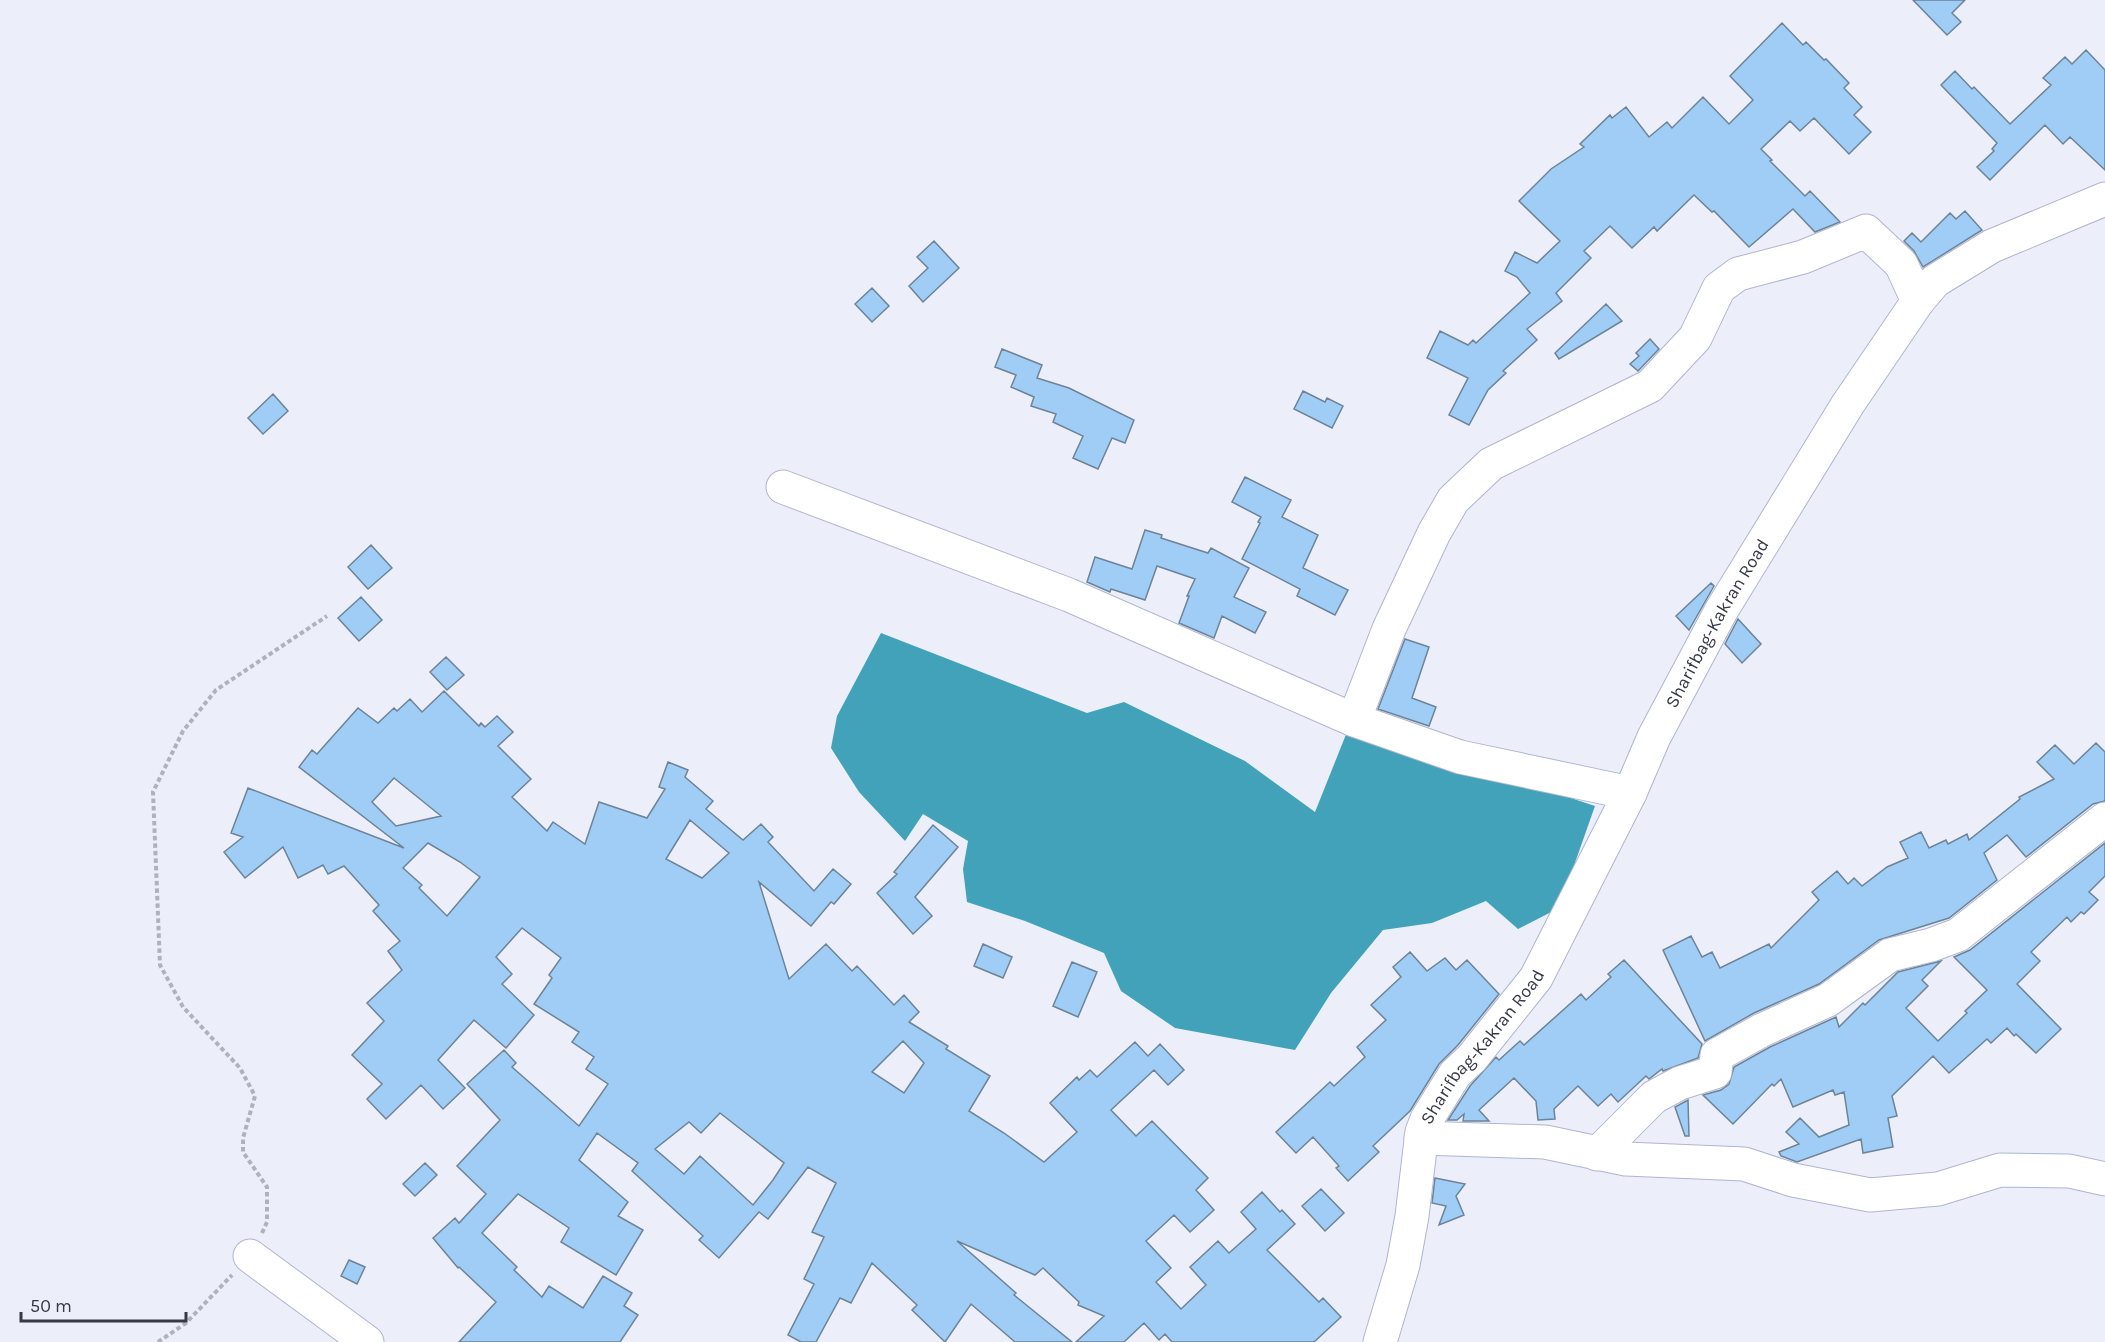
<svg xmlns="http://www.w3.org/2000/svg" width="2105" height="1342" font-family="Karla,sans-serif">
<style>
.water{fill:#42a2b9}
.building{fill:#9fcdf6;stroke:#6d8397;stroke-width:1.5;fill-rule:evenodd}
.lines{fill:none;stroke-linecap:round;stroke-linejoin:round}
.minor-casing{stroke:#aeb5d0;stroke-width:35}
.path{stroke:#afb1bd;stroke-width:4;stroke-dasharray:4.5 3;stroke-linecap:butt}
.minor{stroke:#fff;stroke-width:33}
.labels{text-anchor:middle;stroke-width:4.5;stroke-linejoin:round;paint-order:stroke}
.street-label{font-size:18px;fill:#373945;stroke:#eceffa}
</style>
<rect width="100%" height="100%" fill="#eceffa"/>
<!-- water -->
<path class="water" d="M 881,633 L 1087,713 L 1124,702 L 1245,761 L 1315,812 L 1347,732 L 1510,778 L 1595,806 L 1559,908 L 1518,929 L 1486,901 L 1432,923 L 1383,930 L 1331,993 L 1295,1050 L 1175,1028 L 1121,991 L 1104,953 L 1025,921 L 967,902 L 963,869 L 968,841 L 923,814 L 905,841 L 859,792 L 831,748 L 837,716 Z"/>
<!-- building -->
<path class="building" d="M 1913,0 L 1965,0 L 1952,13 L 1961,22 L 1947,35 Z
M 1782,23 L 1803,45 L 1806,42 L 1824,60 L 1826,59 L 1849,83 L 1844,88 L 1862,107 L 1854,115 L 1871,132 L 1849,154 L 1814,118 L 1800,131 L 1790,121 L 1761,149 L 1772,160 L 1770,161 L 1805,196 L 1810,191 L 1840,222 L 1815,232 L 1793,209 L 1749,247 L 1714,211 L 1712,212 L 1694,195 L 1657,231 L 1654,227 L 1632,248 L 1610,226 L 1584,251 L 1591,258 L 1556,293 L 1562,301 L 1527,329 L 1537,340 L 1503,371 L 1506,373 L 1488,390 L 1469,425 L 1449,415 L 1468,378 L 1427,358 L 1440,331 L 1468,345 L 1473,340 L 1476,343 L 1530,293 L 1517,277 L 1505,271 L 1515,252 L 1537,263 L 1560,241 L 1519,201 L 1551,169 L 1584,147 L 1580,144 L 1610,115 L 1612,118 L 1626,107 L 1649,137 L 1667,122 L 1672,128 L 1703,97 L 1729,124 L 1753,100 L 1730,76 Z
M 2086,50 L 2105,70 L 2105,170 L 2070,137 L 2063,144 L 2045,125 L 1990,180 L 1977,167 L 1994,151 L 1992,149 L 1997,143 L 1941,85 L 1955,71 L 1972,89 L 1974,87 L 2010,124 L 2051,85 L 2043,78 L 2065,57 L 2072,64 Z
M 1965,211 L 1982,230 L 1923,267 L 1914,251 L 1904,241 L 1912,233 L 1921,242 L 1950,213 L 1956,219 Z
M 934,241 L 959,268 L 923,302 L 909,286 L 928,268 L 917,257 Z
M 872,288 L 889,306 L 872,322 L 855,304 Z
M 1606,304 L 1622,321 L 1559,359 L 1555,353 Z
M 1650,339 L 1659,349 L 1638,371 L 1630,364 L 1639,356 L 1636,353 Z
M 1002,349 L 1042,365 L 1037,378 L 1069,388 L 1134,420 L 1125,443 L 1112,438 L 1098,469 L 1073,458 L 1083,436 L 1053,422 L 1056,414 L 1031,406 L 1034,397 L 1011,387 L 1016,375 L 995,367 Z
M 1303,391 L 1325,402 L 1327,398 L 1343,406 L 1332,428 L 1294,409 Z
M 273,394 L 288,411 L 263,434 L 248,418 Z
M 1245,477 L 1291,500 L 1282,517 L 1318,535 L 1303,568 L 1348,590 L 1335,615 L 1297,596 L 1300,589 L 1242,559 L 1260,523 L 1258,522 L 1261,517 L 1232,502 Z
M 1145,530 L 1162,535 L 1161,538 L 1208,553 L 1211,548 L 1249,568 L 1234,597 L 1266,612 L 1255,633 L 1222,616 L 1214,638 L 1179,623 L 1189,596 L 1187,596 L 1195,579 L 1157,566 L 1145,600 L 1111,589 L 1110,592 L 1087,582 L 1095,557 L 1132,569 Z
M 371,545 L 392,568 L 368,589 L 348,567 Z
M 1711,583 L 1714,586 L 1689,630 L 1676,616 Z
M 361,597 L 382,620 L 359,641 L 338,618 Z
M 1738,619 L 1761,644 L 1742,663 L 1725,644 Z
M 1405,639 L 1429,647 L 1412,698 L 1436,707 L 1429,726 L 1378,709 Z
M 446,657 L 464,675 L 447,690 L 430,672 Z
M 444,691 L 479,726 L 481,723 L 485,727 L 497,716 L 513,732 L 498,746 L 531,779 L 512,797 L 547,831 L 553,822 L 585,844 L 599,802 L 647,818 L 665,789 L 659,787 L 668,762 L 688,770 L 685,777 L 713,801 L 706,809 L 743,840 L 761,824 L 773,837 L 768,842 L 814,891 L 833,869 L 851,884 L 834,904 L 831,902 L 811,926 L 759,882 L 789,979 L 826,944 L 852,971 L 857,966 L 894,1005 L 904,995 L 919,1012 L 909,1022 L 948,1046 L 946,1049 L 990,1076 L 969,1111 L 1004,1133 L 1044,1162 L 1077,1132 L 1050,1103 L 1077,1077 L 1079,1080 L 1090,1070 L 1097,1077 L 1135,1042 L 1148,1056 L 1160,1044 L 1184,1070 L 1168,1085 L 1154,1070 L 1111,1110 L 1136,1136 L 1152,1121 L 1208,1178 L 1196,1190 L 1214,1210 L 1190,1232 L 1174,1215 L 1146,1241 L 1171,1268 L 1156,1282 L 1181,1309 L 1206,1285 L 1190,1267 L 1218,1241 L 1229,1253 L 1256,1229 L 1241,1212 L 1262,1192 L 1280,1212 L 1282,1210 L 1295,1224 L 1267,1250 L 1319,1302 L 1323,1298 L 1341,1317 L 1314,1342 L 1172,1342 L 1165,1334 L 1159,1340 L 1144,1323 L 1124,1342 L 1076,1342 L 1104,1316 L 1078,1305 L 1079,1302 L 1043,1268 L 1035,1275 L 957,1241 L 1016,1293 L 1014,1295 L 1072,1342 L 1015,1342 L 971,1304 L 945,1342 L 912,1310 L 917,1305 L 872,1263 L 851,1303 L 840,1298 L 816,1342 L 801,1342 L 788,1335 L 814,1284 L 804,1279 L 824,1237 L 812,1232 L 836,1183 L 808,1167 L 768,1219 L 759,1212 L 719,1258 L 699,1240 L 703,1236 L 632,1171 L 638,1163 L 597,1133 L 579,1160 L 628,1202 L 618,1216 L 643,1230 L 616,1275 L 561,1242 L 569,1228 L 518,1194 L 482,1233 L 517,1267 L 514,1270 L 542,1297 L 549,1286 L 583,1308 L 603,1276 L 632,1293 L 624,1306 L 638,1315 L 620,1342 L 459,1342 L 496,1302 L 459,1267 L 458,1268 L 433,1238 L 455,1218 L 459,1223 L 486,1194 L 457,1166 L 500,1120 L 467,1084 L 504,1050 L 516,1063 L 512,1067 L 579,1126 L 608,1084 L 586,1069 L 594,1057 L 572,1042 L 579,1032 L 534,1004 L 552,978 L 549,975 L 561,958 L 522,928 L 496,957 L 512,974 L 502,984 L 534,1015 L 506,1048 L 474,1020 L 438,1060 L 465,1088 L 443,1109 L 421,1085 L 386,1119 L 367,1099 L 382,1084 L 352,1055 L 384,1021 L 367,1003 L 402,970 L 388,951 L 400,941 L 373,911 L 379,905 L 344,866 L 328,874 L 323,865 L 298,878 L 283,847 L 245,878 L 224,852 L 243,837 L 231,833 L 248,788 L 404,848 L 299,767 L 312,750 L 317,754 L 358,708 L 378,723 L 394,708 L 397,711 L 410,699 L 422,712 ZM 394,778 L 441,816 L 396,826 L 372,802 ZM 690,820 L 729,853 L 702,878 L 666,859 ZM 428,843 L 460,862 L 480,877 L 447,916 L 419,888 L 422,885 L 403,868 ZM 903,1041 L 924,1063 L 904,1093 L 872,1072 ZM 720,1113 L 784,1163 L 773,1180 L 753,1205 L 700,1156 L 684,1174 L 655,1149 L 689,1122 L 701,1133 Z
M 2096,743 L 2105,752 L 2105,801 L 2093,804 L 2026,857 L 2007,835 L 1984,853 L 1997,880 L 1949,918 L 1879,940 L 1819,984 L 1754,1013 L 1705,1041 L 1663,950 L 1691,936 L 1702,957 L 1712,952 L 1720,968 L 1769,944 L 1771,948 L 1819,900 L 1812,892 L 1837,871 L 1848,884 L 1854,878 L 1862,886 L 1887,867 L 1908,858 L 1900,842 L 1921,832 L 1929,848 L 1946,840 L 1948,844 L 1967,834 L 1969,840 L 2020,799 L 2019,797 L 2054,779 L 2037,762 L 2055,745 L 2074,764 Z
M 933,825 L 958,847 L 915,897 L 932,916 L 913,934 L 877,893 L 897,874 L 894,872 Z
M 2105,843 L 2105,876 L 2089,892 L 2098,900 L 2084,914 L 2081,912 L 2071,922 L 2067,917 L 2031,952 L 2040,961 L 2017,984 L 2061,1029 L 2036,1053 L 2016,1034 L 2014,1036 L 2007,1028 L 1991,1043 L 1987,1039 L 1949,1073 L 1933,1056 L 1892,1096 L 1897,1116 L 1888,1118 L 1893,1147 L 1863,1153 L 1861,1139 L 1797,1162 L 1781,1156 L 1779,1152 L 1799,1144 L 1786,1132 L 1800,1118 L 1819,1137 L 1849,1125 L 1844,1092 L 1835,1095 L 1833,1090 L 1793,1107 L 1781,1079 L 1774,1086 L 1772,1084 L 1733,1124 L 1703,1095 L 1721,1090 L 1729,1084 L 1734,1067 L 1770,1047 L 1836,1017 L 1839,1027 L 1863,1003 L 1865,1005 L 1898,972 L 1941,961 L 1922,980 L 1928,986 L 1906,1008 L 1938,1041 L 1967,1013 L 1965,1011 L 1987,990 L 1954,957 L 1970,950 Z
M 983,944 L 1012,957 L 1003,978 L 974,966 Z
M 1410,952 L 1427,971 L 1445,958 L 1456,970 L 1467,960 L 1499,994 L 1458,1045 L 1439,1064 L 1410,1111 L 1373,1146 L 1379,1152 L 1348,1181 L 1336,1168 L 1339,1166 L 1313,1137 L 1296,1153 L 1276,1132 L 1330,1082 L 1334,1086 L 1365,1057 L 1357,1047 L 1386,1020 L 1371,1005 L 1401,977 L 1393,967 Z
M 1624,960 L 1702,1044 L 1698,1058 L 1663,1071 L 1662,1069 L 1649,1079 L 1646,1076 L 1618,1102 L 1611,1094 L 1598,1106 L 1578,1086 L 1554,1109 L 1555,1119 L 1538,1120 L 1536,1101 L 1514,1078 L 1479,1110 L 1489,1121 L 1463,1121 L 1464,1114 L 1457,1120 L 1448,1120 L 1470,1086 L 1496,1057 L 1499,1060 L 1520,1041 L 1524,1045 L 1581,994 L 1586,1000 L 1611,977 L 1608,974 Z
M 1072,962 L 1097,972 L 1078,1017 L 1053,1006 Z
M 1688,1100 L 1689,1136 L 1685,1136 L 1675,1107 Z
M 425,1163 L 437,1175 L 415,1196 L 403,1184 Z
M 1435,1178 L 1465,1184 L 1456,1196 L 1464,1215 L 1439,1225 L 1446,1206 L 1432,1203 Z
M 1321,1189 L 1344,1213 L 1325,1231 L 1302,1206 Z
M 349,1260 L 365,1267 L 357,1284 L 341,1276 Z"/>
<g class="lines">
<defs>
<g id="minor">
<path d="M 783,487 L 1069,595 L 1354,720 L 1389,629 L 1434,533 L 1453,500 L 1491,464 L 1650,386 L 1695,338 L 1719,288 L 1738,274 L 1803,257 L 1866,231 L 1901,264 L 1918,301"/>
<path d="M 1354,720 L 1460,757 L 1630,793"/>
<path d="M 1421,1138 L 1545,1142 L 1626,1159 L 1744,1164 L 1793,1180 L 1870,1195 L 1938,1189 L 2000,1170 L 2069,1171 L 2105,1179"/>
<path d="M 1597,1154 L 1654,1097 L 1680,1083 L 1715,1072 L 1717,1055 L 1762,1030 L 1828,1000 L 1890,955 L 1931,945 L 1958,935 L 2105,819"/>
<path d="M 250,1256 L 367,1342"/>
<path id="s1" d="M 1380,1342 L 1403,1265 L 1412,1216 L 1422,1132 L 1427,1119 L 1455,1074 L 1472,1058 L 1536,978 L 1630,793 L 1654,737 L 1721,611 L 1848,404 L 1918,301 L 1935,281 L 1992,246 L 2105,199"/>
</g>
</defs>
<!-- minor casing -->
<use href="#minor" class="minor-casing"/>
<!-- path -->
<path class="path" d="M 262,1233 L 267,1222 L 267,1187 L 243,1152 L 243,1138 L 255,1096 L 240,1068 L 183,1007 L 160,965 L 153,792 L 183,731 L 216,690 L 327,616
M 158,1342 L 186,1323 L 232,1275"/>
<!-- minor -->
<use href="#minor" class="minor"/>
</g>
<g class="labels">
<!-- street labels -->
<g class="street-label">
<text dy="6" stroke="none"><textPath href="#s1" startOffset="806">Sharifbag-Kakran Road</textPath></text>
<text dy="6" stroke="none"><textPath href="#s1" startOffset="320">Sharifbag-Kakran Road</textPath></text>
</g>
</g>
<!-- scale -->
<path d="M21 1312v9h165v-9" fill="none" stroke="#373945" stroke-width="3"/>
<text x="30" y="1312" font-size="18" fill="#373945" stroke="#eceffa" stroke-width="4.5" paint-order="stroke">50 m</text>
</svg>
